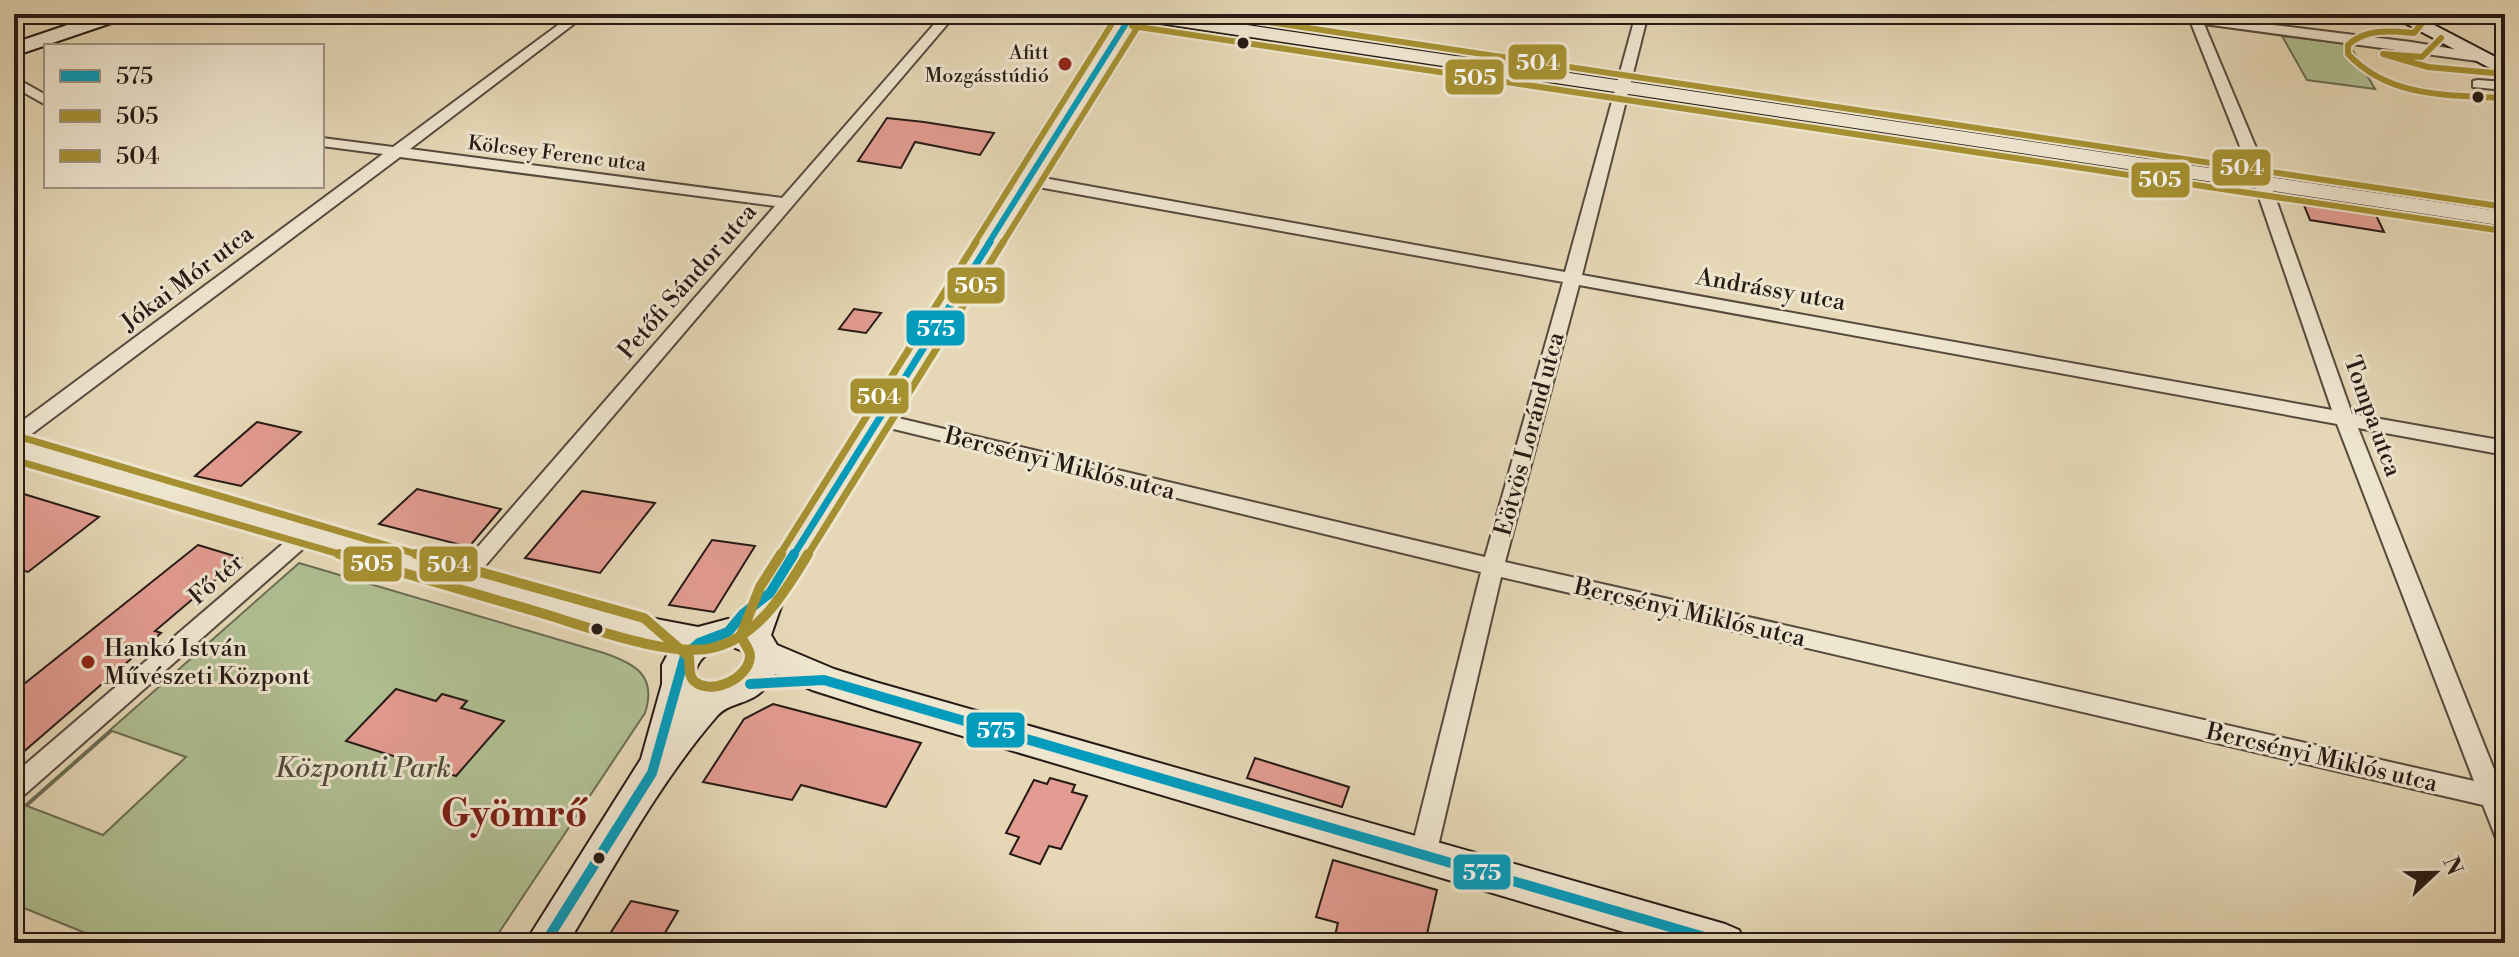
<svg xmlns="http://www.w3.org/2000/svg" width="2519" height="957" font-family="'Libre Bodoni',serif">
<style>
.green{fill:#b0c093;stroke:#6b6d54;stroke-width:2;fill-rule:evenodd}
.building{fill:#e39c91;stroke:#261a15;stroke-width:2}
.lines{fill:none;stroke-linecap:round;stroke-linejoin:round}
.street-casing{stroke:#564a3e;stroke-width:4}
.secondary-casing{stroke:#261a15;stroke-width:4}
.street{fill:#efe6d0;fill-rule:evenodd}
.secondary{fill:#efe6d0;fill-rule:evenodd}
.bus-1-far2-casing{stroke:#efe6d0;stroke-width:10}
.bus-1-far1-casing{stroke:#efe6d0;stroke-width:13}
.bus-1-casing{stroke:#efe6d0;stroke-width:16}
.bus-2-far2-casing{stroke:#efe6d0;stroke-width:10}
.bus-2-far1-casing{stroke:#efe6d0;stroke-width:13}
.bus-2-casing{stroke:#efe6d0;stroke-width:16}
.bus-3-far2-casing{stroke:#efe6d0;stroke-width:10}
.bus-3-far1-casing{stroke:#efe6d0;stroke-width:13}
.bus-3-casing{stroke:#efe6d0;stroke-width:16}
.bus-1-far2{stroke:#049bbc;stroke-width:6}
.bus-1-far1{stroke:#049bbc;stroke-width:7}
.bus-1{stroke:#049bbc;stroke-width:10}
.bus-2-far2{stroke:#a69131;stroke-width:6}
.bus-2-far1{stroke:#a69131;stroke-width:7}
.bus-2{stroke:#a69131;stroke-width:10}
.bus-3-far2{stroke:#a69131;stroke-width:6}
.bus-3-far1{stroke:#a69131;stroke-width:7}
.bus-3{stroke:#a69131;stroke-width:10}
.bus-dot{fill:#261a15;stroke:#efe6d0;stroke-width:3}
.poi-dot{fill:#8f2418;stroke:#efe6d0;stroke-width:3}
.labels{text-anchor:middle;stroke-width:6;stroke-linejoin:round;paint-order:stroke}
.far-poi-label{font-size:20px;fill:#261a15;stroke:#efe6d0;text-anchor:end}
.far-street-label{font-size:20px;fill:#261a15;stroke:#efe6d0}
.street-label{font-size:24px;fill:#261a15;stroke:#efe6d0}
.poi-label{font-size:24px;fill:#261a15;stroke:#efe6d0;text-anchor:start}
.near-park-label{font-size:28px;font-style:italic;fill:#4f4c3b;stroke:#efe6d0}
.near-district-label{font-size:38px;font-weight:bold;fill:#7a1f14;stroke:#efe6d0}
.line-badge{stroke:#efe6d0;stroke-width:3}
.badge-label{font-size:22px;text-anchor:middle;font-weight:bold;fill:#fff}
</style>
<rect width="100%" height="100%" fill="#e6d8b7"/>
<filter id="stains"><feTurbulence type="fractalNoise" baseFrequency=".0025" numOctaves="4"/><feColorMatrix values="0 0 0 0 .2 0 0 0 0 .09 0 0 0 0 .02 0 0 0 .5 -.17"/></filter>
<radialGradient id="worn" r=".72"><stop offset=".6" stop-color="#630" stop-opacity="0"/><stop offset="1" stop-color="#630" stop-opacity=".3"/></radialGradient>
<!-- green -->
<path class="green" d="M 2282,36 L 2349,44 L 2375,89 L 2307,80 Z
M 299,563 L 604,653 C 636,664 657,676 645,713 L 492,943 L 110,943 L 14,904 L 14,815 ZM 112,731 L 186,757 L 103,835 L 27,806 Z"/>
<!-- building -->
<path class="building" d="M 887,118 L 924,122 L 994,133 L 980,155 L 915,142 L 901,168 L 858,161 Z
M 2302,200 L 2374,211 L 2384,232 L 2310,220 Z
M 854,309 L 881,313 L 866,333 L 839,329 Z
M 257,422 L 301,432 L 241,486 L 195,476 Z
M 417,489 L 501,509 L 469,547 L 379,524 Z
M 14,491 L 99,517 L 28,572 L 14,568 Z
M 582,491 L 655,503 L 600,573 L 525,558 Z
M 712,540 L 755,546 L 714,612 L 669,605 Z
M 198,545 L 241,558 L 155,631 L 161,633 L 14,760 L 14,692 Z
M 396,689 L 436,701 L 442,694 L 467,701 L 461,708 L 504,721 L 456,776 L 346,741 Z
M 773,704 L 921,743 L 886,807 L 801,785 L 792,800 L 703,782 L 744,719 Z
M 1255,758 L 1349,787 L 1342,807 L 1247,778 Z
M 1050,778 L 1075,785 L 1072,792 L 1087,796 L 1061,849 L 1049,846 L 1040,864 L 1010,854 L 1019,837 L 1006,833 L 1034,780 L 1047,784 Z
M 1333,860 L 1437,890 L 1425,943 L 1333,943 L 1338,923 L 1316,917 Z
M 631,901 L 678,911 L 659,943 L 604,943 Z"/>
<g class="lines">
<defs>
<path id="street" d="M 573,14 L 587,14 L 410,149 L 782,198 L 943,14 L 956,14 L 468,586 L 452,586 L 449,580 L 775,206 L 400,157 L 21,442 L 14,444 L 14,427 L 383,154 L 322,146 L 322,138 L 393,147 Z
M 1636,14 L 1648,14 L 1582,275 L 2332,410 L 2251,174 L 2191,23 L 2152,18 L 2146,14 L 2184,14 L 2411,42 L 2490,55 L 2492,58 L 2485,62 L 2204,24 L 2267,174 L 2352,414 L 2505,441 L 2505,455 L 2358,428 L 2501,787 L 2505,788 L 2505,841 L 2496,838 L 2483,805 L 1501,577 L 1436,855 L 1432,863 L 1423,866 L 1414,863 L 1410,855 L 1481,572 L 877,425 L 867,419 L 877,413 L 1485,557 L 1563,282 L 1027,185 L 1019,180 L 1027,175 L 1565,272 ZM 1579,285 L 2337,424 L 2474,781 L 1505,562 Z
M 14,77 L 46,95 L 46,105 L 14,87 Z
M 2478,80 L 2505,82 L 2505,90 L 2473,87 L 2473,81 Z
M 307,526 L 314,529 L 317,534 L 314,539 L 23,796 L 14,800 L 14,774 L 300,529 Z"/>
<path id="secondary" d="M 100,14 L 129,14 L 126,18 L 14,56 L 14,43 Z
M 1122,14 L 1173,14 L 2505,212 L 2505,226 L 1138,20 L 785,595 L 771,635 L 777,645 L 834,669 L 875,682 L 1725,924 L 1739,930 L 1745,943 L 1661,943 L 875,710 L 812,690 L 775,674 C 756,709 733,698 717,716 C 658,784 615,866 568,943 L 525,943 L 641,759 L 662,684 L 662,665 L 671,648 L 460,592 L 14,458 L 14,438 L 460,568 L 640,616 L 698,627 L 728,619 L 742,622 L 758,584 ZM 728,645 L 745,652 C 747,676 714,692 695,679 C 694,660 710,649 728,645 Z
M 2388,14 L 2413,14 L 2505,62 L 2505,76 Z"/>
</defs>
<!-- street casing -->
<use href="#street" class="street-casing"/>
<!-- secondary casing -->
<use href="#secondary" class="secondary-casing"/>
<!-- street -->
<use href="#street" class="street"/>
<!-- secondary -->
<use href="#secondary" class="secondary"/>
<defs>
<path id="bus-1-far2" d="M 988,244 L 1132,14"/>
<path id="bus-1-far1" d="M 793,556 L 990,242"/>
<path id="bus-1" d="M 728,632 L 743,614 L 770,593 L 794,554
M 750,684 L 824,680 L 1725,943
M 545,943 L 652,773 L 685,656 L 699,643 L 728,632"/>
<path id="bus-2-far2" d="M 2423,22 L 2414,33 C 2390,31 2367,28 2348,45 L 2348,54 C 2389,98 2448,95 2504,98
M 1132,26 L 2503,231
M 1002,244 L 1142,20"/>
<path id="bus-2-far1" d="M 14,460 L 346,556
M 807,556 L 1003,242"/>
<path id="bus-2" d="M 339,554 C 406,573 472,593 538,612 C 583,625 673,660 716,647 C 760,635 786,590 808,554"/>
<path id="bus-3-far2" d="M 1215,14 L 2505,207
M 2441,38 L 2422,57 L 2383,54 L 2428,67 L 2505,74
M 974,244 L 1118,14"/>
<path id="bus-3-far1" d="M 17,436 L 423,556
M 779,556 L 976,242"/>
<path id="bus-3" d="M 416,554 L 644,618 L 689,657 C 690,664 688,676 694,681 C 711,696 748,679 750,657 C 751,650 743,643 741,635 L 760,587 L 781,554"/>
</defs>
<!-- bus-1-far2 casing -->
<use href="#bus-1-far2" class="bus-1-far2-casing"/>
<!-- bus-1-far1 casing -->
<use href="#bus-1-far1" class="bus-1-far1-casing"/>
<!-- bus-1 casing -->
<use href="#bus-1" class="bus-1-casing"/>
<!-- bus-2-far2 casing -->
<use href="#bus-2-far2" class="bus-2-far2-casing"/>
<!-- bus-2-far1 casing -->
<use href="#bus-2-far1" class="bus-2-far1-casing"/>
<!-- bus-2 casing -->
<use href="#bus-2" class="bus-2-casing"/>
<!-- bus-3-far2 casing -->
<use href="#bus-3-far2" class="bus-3-far2-casing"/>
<!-- bus-3-far1 casing -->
<use href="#bus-3-far1" class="bus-3-far1-casing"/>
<!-- bus-3 casing -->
<use href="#bus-3" class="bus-3-casing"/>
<!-- bus-1-far2 -->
<use href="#bus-1-far2" class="bus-1-far2"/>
<!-- bus-1-far1 -->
<use href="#bus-1-far1" class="bus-1-far1"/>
<!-- bus-1 -->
<use href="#bus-1" class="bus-1"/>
<!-- bus-2-far2 -->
<use href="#bus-2-far2" class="bus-2-far2"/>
<!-- bus-2-far1 -->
<use href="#bus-2-far1" class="bus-2-far1"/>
<!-- bus-2 -->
<use href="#bus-2" class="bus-2"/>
<!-- bus-3-far2 -->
<use href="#bus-3-far2" class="bus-3-far2"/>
<!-- bus-3-far1 -->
<use href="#bus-3-far1" class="bus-3-far1"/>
<!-- bus-3 -->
<use href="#bus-3" class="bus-3"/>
</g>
<!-- markers -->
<g class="bus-dot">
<circle cx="1243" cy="43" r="7"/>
<circle cx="2478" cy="97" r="7"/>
<circle cx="597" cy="629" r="7"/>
<circle cx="599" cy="858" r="7"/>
</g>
<g class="poi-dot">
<circle cx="1065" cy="64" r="8"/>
<circle cx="88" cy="662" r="8"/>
</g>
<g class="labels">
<!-- far-poi labels -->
<g class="far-poi-label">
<text x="1049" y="59">Afitt<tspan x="1049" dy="23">Mozgásstúdió</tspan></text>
</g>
<!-- far-street labels -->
<g class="far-street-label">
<text transform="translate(557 153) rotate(7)" y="7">Kölcsey Ferenc utca</text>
</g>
<!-- street labels -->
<g class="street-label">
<text transform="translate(187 278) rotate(-37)" y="8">Jókai Mór utca</text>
<text transform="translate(687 281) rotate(-49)" y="8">Petőfi Sándor utca</text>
<text transform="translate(1771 289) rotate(10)" y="8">Andrássy utca</text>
<text transform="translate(2373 416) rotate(70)" y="8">Tompa utca</text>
<text transform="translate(1529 434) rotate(-75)" y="8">Eötvös Loránd utca</text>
<text transform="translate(1060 463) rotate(14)" y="8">Bercsényi Miklós utca</text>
<text transform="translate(216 579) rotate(-41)" y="8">Fő tér</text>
<text transform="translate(1690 612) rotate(13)" y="8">Bercsényi Miklós utca</text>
<text transform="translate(2322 757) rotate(13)" y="8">Bercsényi Miklós utca</text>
</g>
<!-- poi labels -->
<g class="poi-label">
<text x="104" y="656">Hankó István<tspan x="104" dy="28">Művészeti Központ</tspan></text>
</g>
<!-- near-park labels -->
<g class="near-park-label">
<text x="363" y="777">Központi Park</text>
</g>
<!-- near-district labels -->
<g class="near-district-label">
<text x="514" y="826">Gyömrő</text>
</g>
</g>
<g class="line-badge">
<rect x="1507" y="43" width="61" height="38" rx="8" fill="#a69131"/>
<rect x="1444" y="58" width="61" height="38" rx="8" fill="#a69131"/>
<rect x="2211" y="148" width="61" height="39" rx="8" fill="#a69131"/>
<rect x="2130" y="161" width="61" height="38" rx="8" fill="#a69131"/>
<rect x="946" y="266" width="60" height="39" rx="8" fill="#a69131"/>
<rect x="905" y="309" width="61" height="38" rx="8" fill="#049bbc"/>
<rect x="849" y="377" width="61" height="38" rx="8" fill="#a69131"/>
<rect x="342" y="545" width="61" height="38" rx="8" fill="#a69131"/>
<rect x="418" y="545" width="61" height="38" rx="8" fill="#a69131"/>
<rect x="965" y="711" width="61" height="38" rx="8" fill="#049bbc"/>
<rect x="1452" y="853" width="60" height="38" rx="8" fill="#049bbc"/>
</g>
<g class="badge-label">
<text x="1538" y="70">504</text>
<text x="1475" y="85">505</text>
<text x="2242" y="175">504</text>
<text x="2160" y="187">505</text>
<text x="976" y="293">505</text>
<text x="936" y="336">575</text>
<text x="879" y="404">504</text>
<text x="372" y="571">505</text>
<text x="449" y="572">504</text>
<text x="996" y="738">575</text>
<text x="1482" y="880">575</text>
</g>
<!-- margin -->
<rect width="2519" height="957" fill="none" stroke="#e6d8b7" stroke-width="48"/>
<rect x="16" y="16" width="2487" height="925" fill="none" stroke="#261a15" stroke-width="4"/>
<rect x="24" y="24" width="2471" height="909" fill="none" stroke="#261a15" stroke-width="2"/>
<!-- legend -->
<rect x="44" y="44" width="280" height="144" fill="#efe6d0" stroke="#9f9485" stroke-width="2"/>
<rect x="60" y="70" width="40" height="12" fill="#049bbc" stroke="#9f9485" stroke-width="2"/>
<text x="116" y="84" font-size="24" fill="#261a15">575</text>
<rect x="60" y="110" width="40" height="12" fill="#a69131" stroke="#9f9485" stroke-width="2"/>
<text x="116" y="124" font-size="24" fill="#261a15">505</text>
<rect x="60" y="150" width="40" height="12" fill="#a69131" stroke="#9f9485" stroke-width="2"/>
<text x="116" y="164" font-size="24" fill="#261a15">504</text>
<!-- north arrow -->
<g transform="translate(2435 873) rotate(68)" stroke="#efe6d0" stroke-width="6" paint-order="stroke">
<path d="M0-6L14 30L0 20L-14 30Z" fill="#261a15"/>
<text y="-12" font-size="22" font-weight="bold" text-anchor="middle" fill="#261a15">N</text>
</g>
<rect width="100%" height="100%" filter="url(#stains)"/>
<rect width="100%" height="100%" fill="url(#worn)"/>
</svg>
